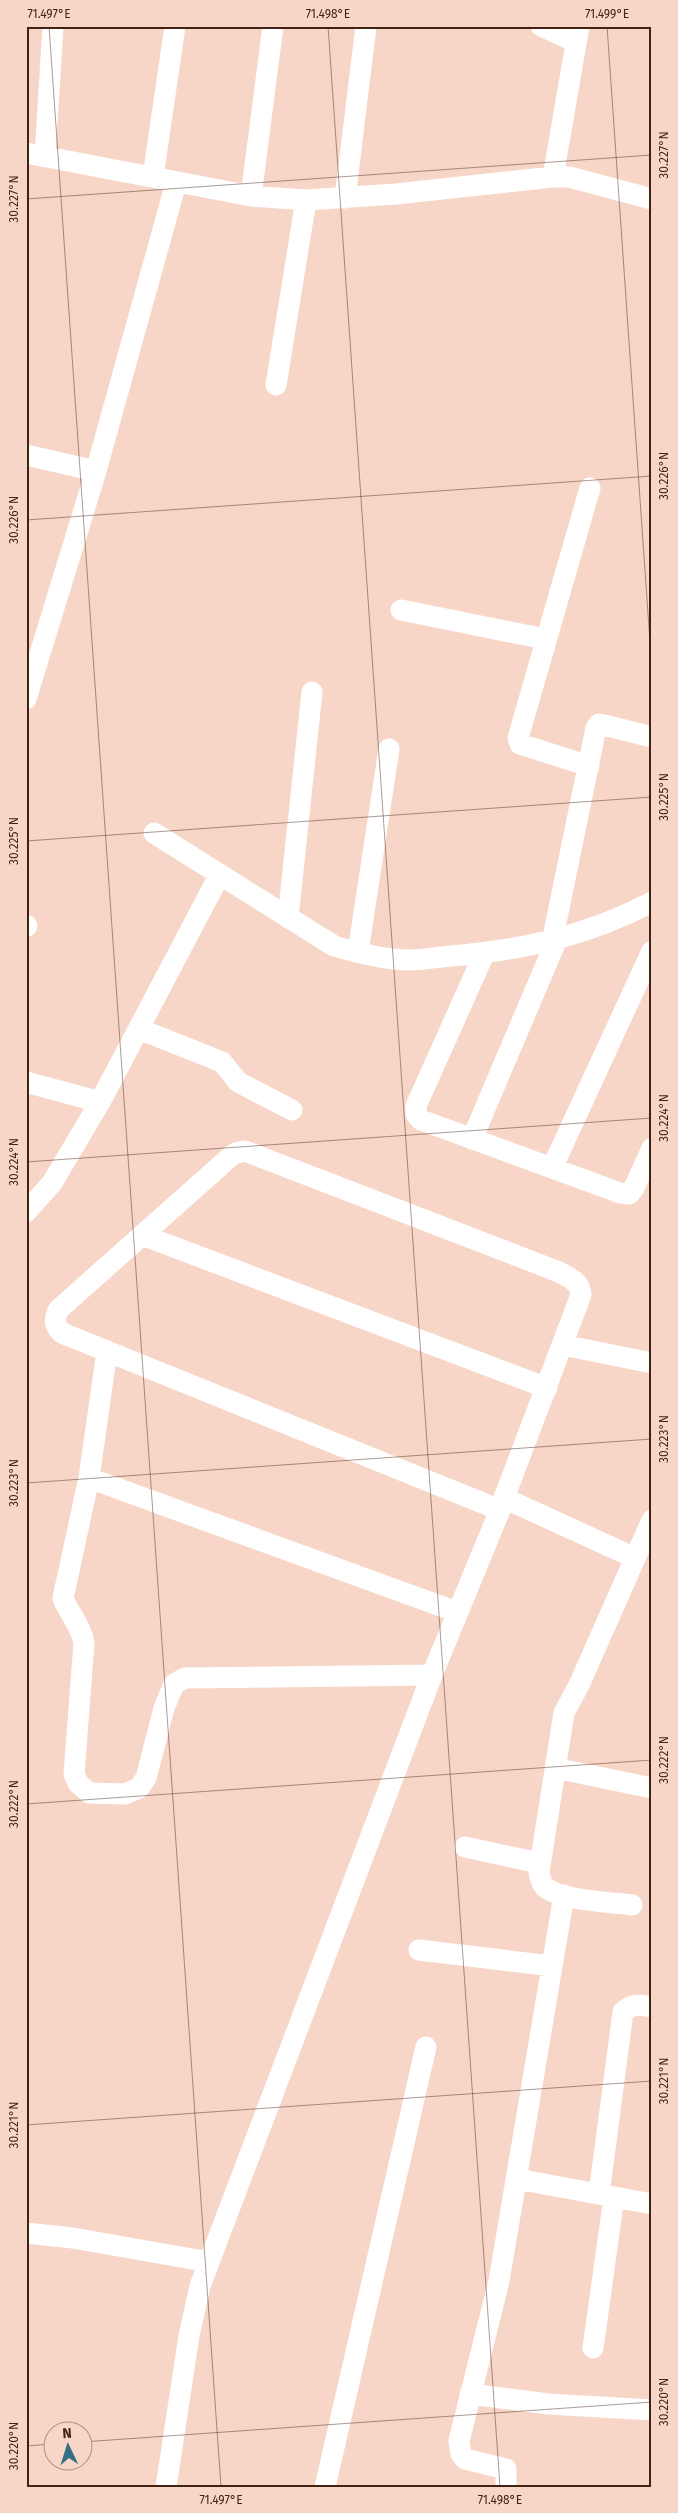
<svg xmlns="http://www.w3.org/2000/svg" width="678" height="2513" font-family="'Fira Sans',sans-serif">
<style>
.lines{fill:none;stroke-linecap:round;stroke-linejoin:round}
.minor{stroke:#fff;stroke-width:21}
.ticks{fill:none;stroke:#422213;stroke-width:1;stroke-opacity:0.45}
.neatline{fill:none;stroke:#422213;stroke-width:2}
.ticks-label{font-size:12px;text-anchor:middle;fill:#422213}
</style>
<rect width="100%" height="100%" fill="#f8d6c7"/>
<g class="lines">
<!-- minor -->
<path class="minor" d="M 541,26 L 576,42
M 26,153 L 251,196 L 306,200 L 396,194 L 553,177 L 569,177 L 652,199
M 45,155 L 53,26
M 153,177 L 175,26
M 553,177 L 579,26
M 251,196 L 273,26
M 345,198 L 366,26
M 276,385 L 306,200
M 26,455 L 96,471
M 401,610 L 545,639
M 26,699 L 96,471 L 176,183
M 589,766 L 520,744 L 518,738 L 590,488
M 154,833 L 334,946 C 358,953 385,960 409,960 C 423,960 437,957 451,956 C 523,950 587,936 652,902
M 288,918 L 312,692
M 26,925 L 27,926
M 552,942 L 596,728 L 599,724 L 604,725 L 652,737
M 358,952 L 389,749
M 484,954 L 416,1106 L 416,1114 L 421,1120 L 620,1193 L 629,1194 L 634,1188 L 652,1148
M 139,1029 L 222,1062 L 238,1082 L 292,1110
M 26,1082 L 100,1102
M 472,1139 L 557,939
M 552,1168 L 652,951
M 26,1212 L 52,1183 L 100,1102 L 219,876
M 142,1235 L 547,1388
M 563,1345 L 652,1363
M 107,1351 L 89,1478 L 63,1598 C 69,1614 81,1625 84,1643 L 74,1774 L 78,1783 L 89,1793 L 125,1794 L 139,1788 L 146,1778 L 164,1708 L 174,1684 L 185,1678 L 432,1675
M 89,1478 L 457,1612
M 504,1498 L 635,1558
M 555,1768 L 652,1788
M 465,1847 L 539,1863
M 632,1905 C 612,1902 558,1901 544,1886 C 540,1881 540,1877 539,1872 L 564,1713 L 579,1685 L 652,1520
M 419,1950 L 552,1966
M 517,2179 L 652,2204
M 599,2194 L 623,2012 C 632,2003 640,2005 652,2007
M 26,2233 L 73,2238 L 209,2262
M 593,2348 L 614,2197
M 470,2394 L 549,2404 L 652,2410
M 166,2487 L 189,2336 L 200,2286 L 432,1675 L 500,1510 L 504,1498 L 581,1295 C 580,1281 570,1278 559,1272 L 245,1151 L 236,1153 L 230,1157 L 58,1310 C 54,1321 54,1325 62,1333 L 500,1510
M 325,2487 L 426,2047
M 506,2487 L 506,2469 L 465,2459 L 461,2454 L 459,2441 L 499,2281 L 564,1895"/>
</g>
<!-- ticks -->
<path class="ticks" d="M 49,26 L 221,2487M 328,26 L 500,2487M 607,26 L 652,671M 26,199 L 652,155M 26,520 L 652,476M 26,841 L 652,797M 26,1162 L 652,1118M 26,1483 L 652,1439M 26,1804 L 652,1760M 26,2125 L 652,2081M 82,2442 L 652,2402M 26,2446 L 52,2444"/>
<!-- border -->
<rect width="678" height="2513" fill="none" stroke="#f8d6c7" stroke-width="55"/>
<!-- north arrow -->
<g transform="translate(68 2446) rotate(356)"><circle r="24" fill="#f8d6c7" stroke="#af8e7f"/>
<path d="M0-4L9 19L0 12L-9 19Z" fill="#337086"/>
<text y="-8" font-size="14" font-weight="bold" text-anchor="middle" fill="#422213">N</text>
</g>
<rect x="28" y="28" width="622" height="2458" class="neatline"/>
<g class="ticks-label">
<text x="49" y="18">71.497°E</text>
<text x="328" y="18">71.498°E</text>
<text x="607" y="18">71.499°E</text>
<text transform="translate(664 155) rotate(-90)" y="4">30.227°N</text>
<text transform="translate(14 199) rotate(-90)" y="4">30.227°N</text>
<text transform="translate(664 476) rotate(-90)" y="4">30.226°N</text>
<text transform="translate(14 520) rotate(-90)" y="4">30.226°N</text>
<text transform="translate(664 797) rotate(-90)" y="4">30.225°N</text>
<text transform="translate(14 841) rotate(-90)" y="4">30.225°N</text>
<text transform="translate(664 1118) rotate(-90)" y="4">30.224°N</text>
<text transform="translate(14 1162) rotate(-90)" y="4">30.224°N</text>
<text transform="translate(664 1439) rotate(-90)" y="4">30.223°N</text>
<text transform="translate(14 1483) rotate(-90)" y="4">30.223°N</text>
<text transform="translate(664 1760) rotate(-90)" y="4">30.222°N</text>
<text transform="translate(14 1804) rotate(-90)" y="4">30.222°N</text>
<text transform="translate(664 2081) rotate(-90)" y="4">30.221°N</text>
<text transform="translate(14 2125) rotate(-90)" y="4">30.221°N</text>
<text transform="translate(664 2402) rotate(-90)" y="4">30.220°N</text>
<text transform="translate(14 2446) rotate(-90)" y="4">30.220°N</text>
<text x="221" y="2504">71.497°E</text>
<text x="500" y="2504">71.498°E</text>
</g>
</svg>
